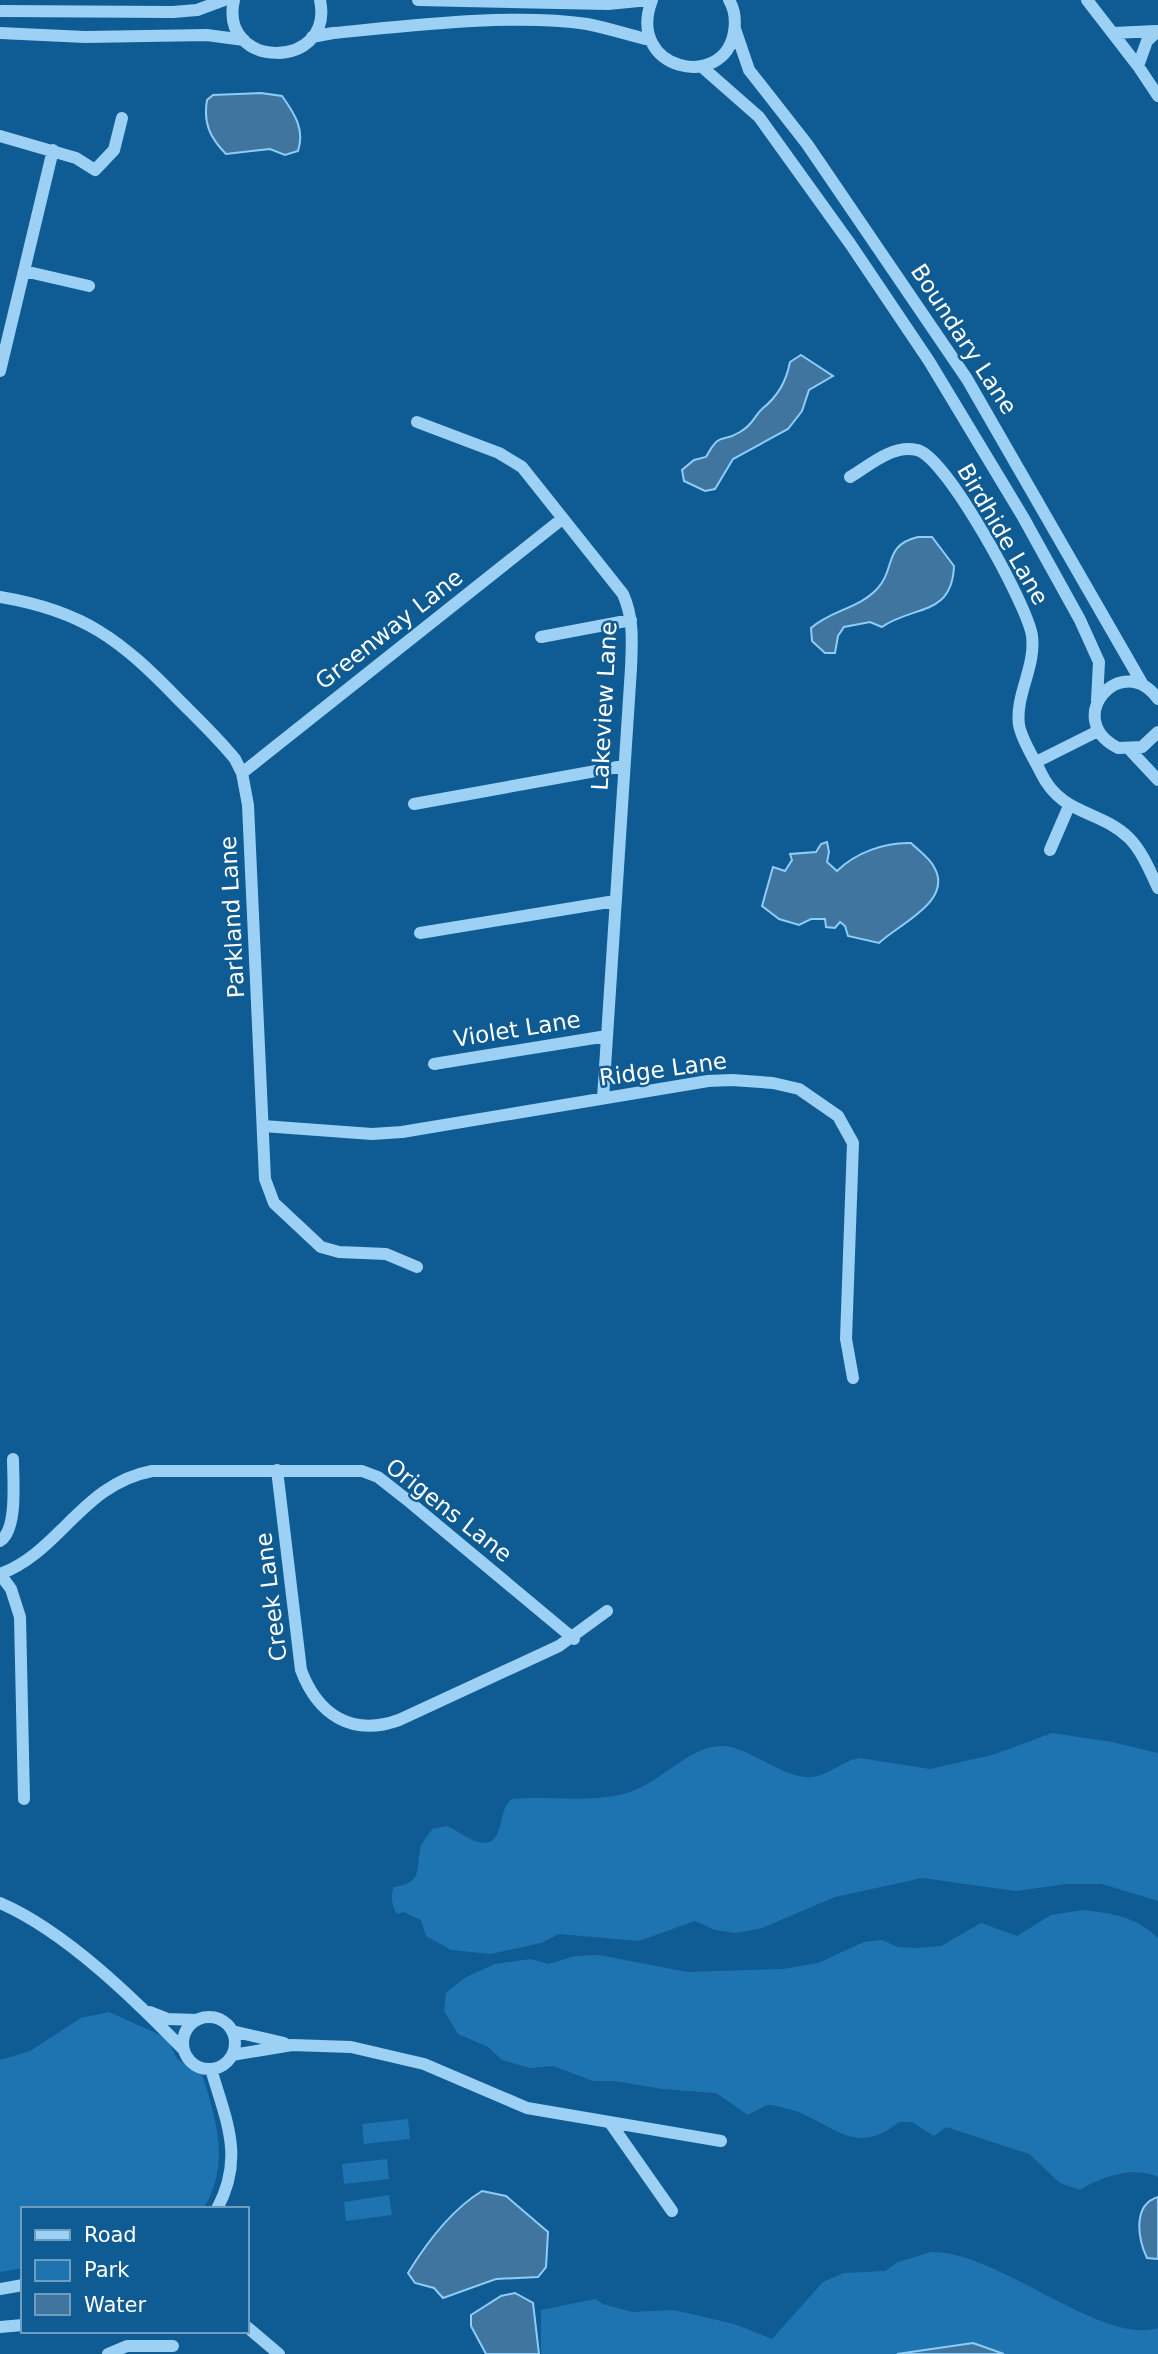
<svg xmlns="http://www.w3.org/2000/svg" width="1158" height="2354" font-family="'DejaVu Sans',sans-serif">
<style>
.green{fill:#1e74b1}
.water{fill:#3f759f;stroke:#8dcdf8;stroke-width:2}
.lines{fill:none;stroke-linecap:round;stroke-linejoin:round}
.minor{stroke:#9cd0f4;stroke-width:12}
.labels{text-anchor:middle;stroke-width:5;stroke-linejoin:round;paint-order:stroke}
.street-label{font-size:23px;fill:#fff;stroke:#0f5b93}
</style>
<rect width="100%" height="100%" fill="#0f5b93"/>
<!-- green -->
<path class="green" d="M 1052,1733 L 1112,1742 L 1158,1753 L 1158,1901 L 1102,1884 L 1066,1884 L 1016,1891 L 922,1878 L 835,1897 L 762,1928 L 736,1933 L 715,1930 L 695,1921 L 639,1941 L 559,1934 L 541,1943 L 491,1954 L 451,1950 L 426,1936 L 421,1920 L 404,1912 L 397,1914 C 392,1906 390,1895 394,1887 C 423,1883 416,1869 420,1850 C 421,1842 428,1836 432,1829 L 447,1826 C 457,1830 467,1839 478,1842 C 507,1849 496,1808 512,1799 C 551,1795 598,1805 635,1790 C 663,1779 689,1748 720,1746 C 744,1744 777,1774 805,1777 C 826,1779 840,1761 860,1758 L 930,1769 L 992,1755 Z
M 1083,1910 C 1111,1913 1137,1917 1158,1938 L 1158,2177 C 1132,2166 1103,2176 1080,2190 L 1060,2183 L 1029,2154 L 946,2127 L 934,2136 L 912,2122 L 899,2122 C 851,2161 829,2117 784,2108 C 779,2107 773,2104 768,2105 C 762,2107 754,2112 748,2115 L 716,2093 L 662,2089 L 615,2081 L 593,2081 L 553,2066 L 530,2068 L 502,2060 L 488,2047 L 458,2034 L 444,2011 L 446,1993 L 466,1977 L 495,1964 L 530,1959 L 549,1964 L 575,1956 L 599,1955 L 687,1972 L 783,1969 L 818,1963 L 864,1942 L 882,1940 L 898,1947 L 914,1948 L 941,1946 L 981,1923 L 1017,1936 L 1051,1915 Z
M 109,2012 L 167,2038 L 177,2059 L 202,2074 C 216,2118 231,2166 203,2209 L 23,2209 L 23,2268 L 0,2272 L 0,2060 L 30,2051 L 81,2018 Z
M 408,2119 L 410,2139 L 364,2144 L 362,2124 Z
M 387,2159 L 389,2179 L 344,2184 L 342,2164 Z
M 389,2195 L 392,2215 L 346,2221 L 344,2202 Z
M 931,2252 C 999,2251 1101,2346 1158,2328 L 1158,2354 L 541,2354 L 541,2310 L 595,2299 L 603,2304 L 632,2312 L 674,2310 L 734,2324 L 772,2339 L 823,2282 L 844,2273 L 885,2271 L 898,2262 Z"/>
<!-- water -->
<path class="water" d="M 261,93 L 282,96 C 295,114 305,130 298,151 L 285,155 L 270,149 L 226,154 C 210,138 203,123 207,100 L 213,95 Z
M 801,355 L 833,376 L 809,390 L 802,411 L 788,429 L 733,459 L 715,489 L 705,491 L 684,481 L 682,470 L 694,460 L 706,457 C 721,430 721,444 740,432 C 754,424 754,416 762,409 C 778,396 786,382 790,362 Z
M 918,537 L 932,537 L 954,566 C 952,617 913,605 882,627 L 870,622 L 844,627 L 838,636 L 835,653 L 825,653 L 812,641 L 811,628 C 831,610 858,609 877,589 C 896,569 883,545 918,537 Z
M 827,842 L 829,852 L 827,862 L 837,871 C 855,853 885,842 911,843 C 918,850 930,858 934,867 C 954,901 899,924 879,943 L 848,936 L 845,926 L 840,922 L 835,928 L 826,927 L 825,919 L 811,919 L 799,925 L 779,919 L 762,906 L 773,867 L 785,871 L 792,860 L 790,854 L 816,852 L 821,844 Z
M 482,2191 L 506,2196 L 548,2232 L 546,2267 L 538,2277 L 496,2279 L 443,2298 L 434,2288 L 415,2283 L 408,2273 C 427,2242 451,2210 482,2191 Z
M 1158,2197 L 1158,2259 L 1147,2258 C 1138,2239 1132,2205 1158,2197 Z
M 515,2293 L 533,2303 L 539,2354 L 486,2354 L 471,2326 L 471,2315 L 501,2296 Z
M 973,2343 L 1004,2354 L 897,2354 Z"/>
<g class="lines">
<!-- minor -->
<path class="minor" d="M 234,0 C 218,70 335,71 320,0
M 418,0 L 608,4 L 649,0
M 652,0 C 625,70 724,92 734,32 C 736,20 735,10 729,0
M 1087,0 L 1138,66
M 0,11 L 173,12 L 197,10 L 224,0
M 735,29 L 749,70 L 807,144 L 967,379 L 1143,685
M 1158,31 L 1147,41 L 1138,66 L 1158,96
M 0,33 L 85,37 L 207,35 L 244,40
M 1113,33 L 1156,31
M 312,37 L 333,33 C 408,26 513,13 587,24 C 608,28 629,35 650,40
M 701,66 L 759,117 L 851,245 L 929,361 L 1023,517 L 1080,620 L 1099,662 L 1097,700
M 0,136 L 76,158 L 95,170 L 114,150 L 122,118
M 24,271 L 89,286
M 0,371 L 53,150
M 417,422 L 499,453 L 522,467 L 623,594 C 634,619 632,642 631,668 L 603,1098
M 850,477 C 870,465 893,444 917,450 C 946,456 1028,606 1032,636 C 1036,667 1015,695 1019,725 C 1022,741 1034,758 1041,773 C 1062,816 1099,809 1129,838 C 1142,851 1150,871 1158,888
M 0,597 C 84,611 121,640 179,700 C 198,719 218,738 235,759 L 242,773 L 248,805 L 265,1179 L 274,1203 L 321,1247 L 339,1252 L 386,1254 L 417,1267
M 541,637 L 631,620
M 1158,699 C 1122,649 1061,719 1118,748 L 1142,747 L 1158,732
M 1130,750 L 1158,780
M 1036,762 L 1098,731
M 242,773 L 562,519
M 414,804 L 623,766
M 1050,850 L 1069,806
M 420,933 L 615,901
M 434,1064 L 607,1036
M 263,1126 L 372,1134 L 402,1132 L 708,1081 L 732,1080 L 773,1083 L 799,1089 L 838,1116 L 853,1143 L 846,1339 L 853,1378
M 277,1470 L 301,1670 C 318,1715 352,1737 399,1720 L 559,1646 L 607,1611
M 0,1541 C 18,1530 13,1479 13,1459
M 0,1574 C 60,1552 82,1484 152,1471 L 362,1471 L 378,1477 L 406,1499 L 574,1639
M 0,1574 L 11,1589 L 20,1617 L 24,1799
M 0,1903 C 65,1931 134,1999 183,2049
M 150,2012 L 168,2019 L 197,2020
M183 2043a26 26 0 1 1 52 0a26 26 0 1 1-52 0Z
M 232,2031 L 284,2043
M 232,2055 L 292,2045 L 351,2047 L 424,2064 L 527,2108 L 721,2141
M 211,2069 C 226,2121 245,2157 217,2209
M 611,2124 L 672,2211
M 0,2289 L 23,2285
M 0,2327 L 23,2325
M 247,2327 L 279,2354
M 108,2354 L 127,2346 L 173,2346"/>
</g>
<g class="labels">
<!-- street labels -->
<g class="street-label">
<text transform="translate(964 339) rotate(57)" y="8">Boundary Lane</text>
<text transform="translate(1003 534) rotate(60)" y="8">Birdhide Lane</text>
<text transform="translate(389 629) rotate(-38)" y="8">Greenway Lane</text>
<text transform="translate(604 706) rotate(-87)" y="8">Lakeview Lane</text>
<text transform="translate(232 917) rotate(-93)" y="8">Parkland Lane</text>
<text transform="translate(517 1029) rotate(-9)" y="8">Violet Lane</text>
<text transform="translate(663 1069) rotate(-8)" y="8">Ridge Lane</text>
<text transform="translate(449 1510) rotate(38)" y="8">Origens Lane</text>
<text transform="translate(271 1597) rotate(-97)" y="8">Creek Lane</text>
</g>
</g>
<!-- legend -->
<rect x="21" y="2207" width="228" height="126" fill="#0f5b93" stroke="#6f9dbe" stroke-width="2"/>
<rect x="35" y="2230" width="35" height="10" fill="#9cd0f4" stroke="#6f9dbe" stroke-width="2"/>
<text x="84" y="2242" font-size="21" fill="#ffffff">Road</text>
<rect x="35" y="2260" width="35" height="21" fill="#1e74b1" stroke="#6f9dbe" stroke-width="2"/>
<text x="84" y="2277" font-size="21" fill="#ffffff">Park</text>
<rect x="35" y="2294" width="35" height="21" fill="#3f759f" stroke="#6f9dbe" stroke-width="2"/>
<text x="84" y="2312" font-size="21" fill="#ffffff">Water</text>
</svg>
